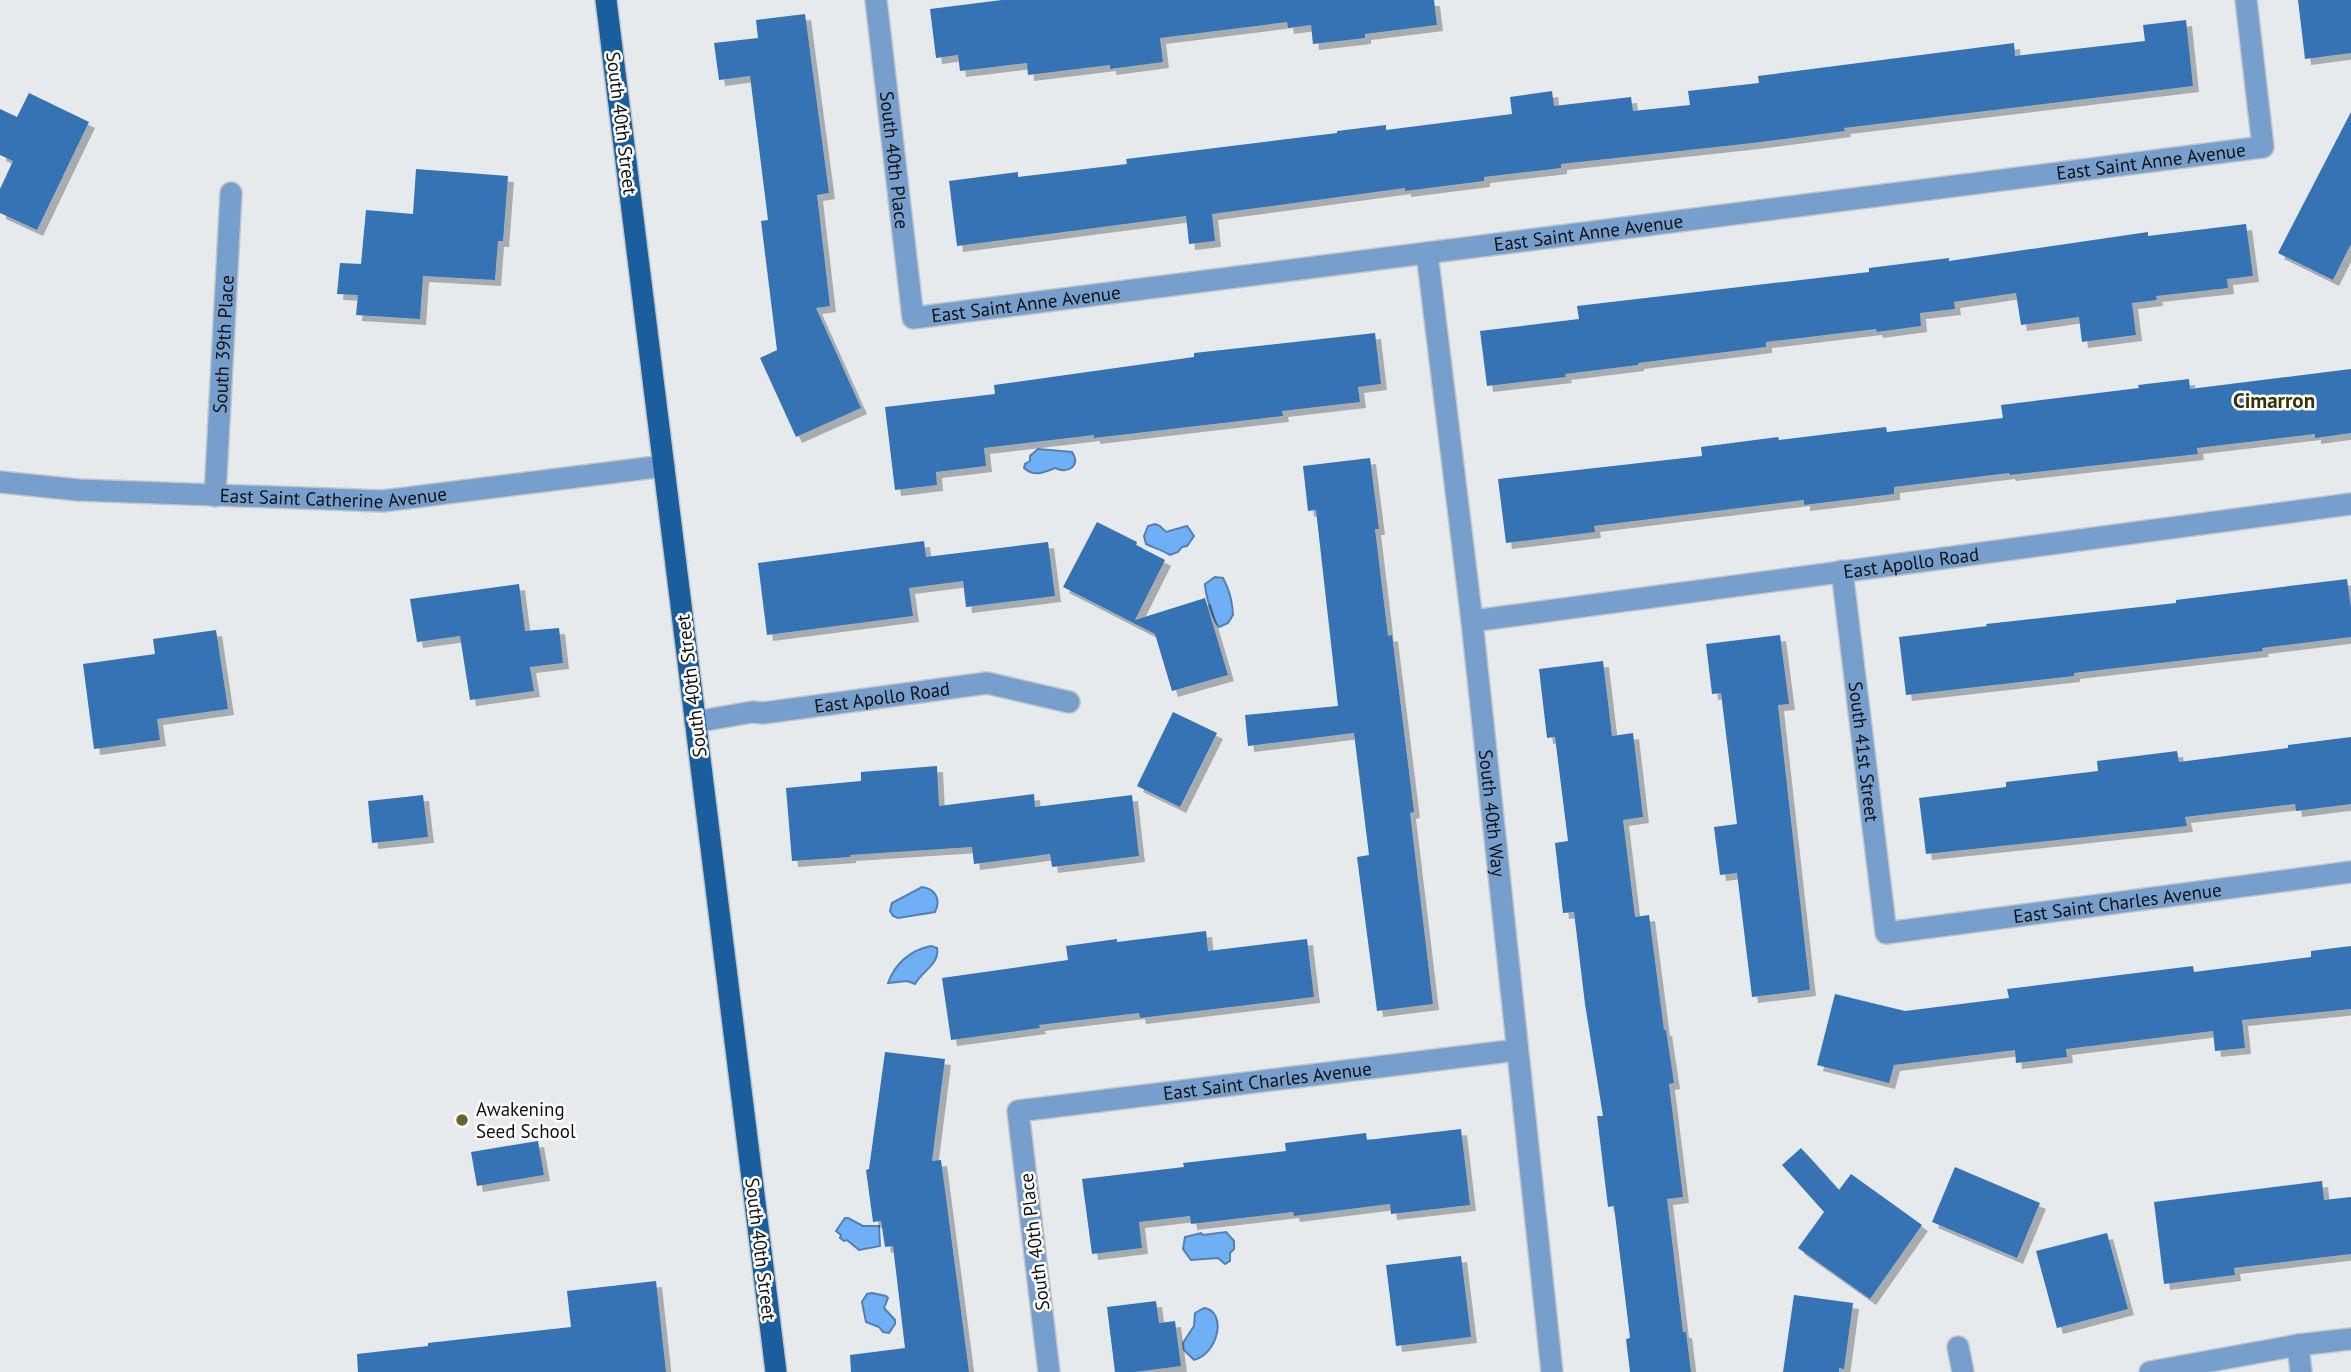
<svg xmlns="http://www.w3.org/2000/svg" width="2351" height="1372" font-family="'PT Sans',sans-serif">
<style>
.water{fill:#6faff5;stroke:#5280b1;stroke-width:2}
.building{fill:#3473b4;filter:url(#shadow)}
.lines{fill:none;stroke-linecap:round;stroke-linejoin:round}
.minor-casing{stroke:#c4c7ca;stroke-width:24}
.major-casing{stroke:#c4c7ca;stroke-width:24}
.minor{stroke:#769fcd;stroke-width:21}
.major{stroke:#1a5e9e;stroke-width:21}
.poi-dot{fill:#6b6431;stroke:#fff;stroke-width:2.5}
.labels{text-anchor:middle;stroke-width:5;stroke-linejoin:round;paint-order:stroke}
.street-label{font-size:19px;fill:#101112;stroke:#fff}
.poi-label{font-size:19px;fill:#101112;stroke:#fff;text-anchor:start}
.neighbourhood-label{font-size:21px;font-weight:bold;fill:#383206;stroke:#fff}
</style>
<defs>
<filter id="shadow"><feDropShadow dx="6" dy="6" stdDeviation="0" flood-color="#0004"/></filter>
</defs>
<rect width="100%" height="100%" fill="#e6eaed"/>
<!-- water -->
<path class="water" d="M 1038,449 L 1072,452 C 1081,466 1068,474 1055,468 C 1043,473 1034,477 1024,468 L 1025,464 L 1030,461 L 1030,456 Z
M 1155,524 L 1160,526 L 1166,532 L 1187,526 L 1194,536 L 1187,546 L 1182,547 L 1178,552 L 1170,555 C 1162,550 1154,548 1146,544 L 1144,536 L 1148,526 Z
M 1215,577 L 1223,578 C 1230,591 1232,601 1233,615 L 1228,623 L 1219,627 C 1213,621 1205,593 1205,584 Z
M 922,887 C 936,889 941,900 935,912 L 898,918 L 893,916 L 890,911 L 892,903 Z
M 931,946 L 937,948 C 940,964 922,971 915,984 L 907,981 L 888,983 C 895,964 910,950 931,946 Z
M 845,1218 L 848,1218 L 863,1226 L 879,1226 L 880,1246 L 859,1250 L 847,1240 L 844,1241 L 840,1238 L 841,1235 L 836,1231 Z
M 1226,1232 L 1234,1241 L 1234,1249 L 1230,1253 L 1230,1261 L 1225,1264 L 1218,1258 L 1191,1260 L 1183,1249 L 1185,1237 L 1201,1233 L 1203,1235 Z
M 872,1293 L 886,1296 L 888,1298 L 884,1308 L 895,1320 L 895,1324 L 889,1333 L 883,1332 L 879,1327 L 866,1322 L 862,1302 L 867,1294 Z
M 1204,1308 C 1227,1311 1219,1353 1194,1360 L 1184,1350 L 1183,1343 L 1194,1326 L 1195,1313 Z"/>
<!-- building -->
<path class="building" d="M 1002,0 L 1434,0 L 1437,25 L 1365,34 L 1365,38 L 1313,44 L 1311,25 L 1288,28 L 1287,22 L 1160,38 L 1163,62 L 1110,69 L 1110,65 L 1028,75 L 1027,63 L 960,71 L 958,55 L 936,58 L 930,9 Z
M 2298,0 L 2351,0 L 2351,53 L 2305,59 Z
M 805,14 L 829,193 L 817,195 L 830,306 L 816,308 L 861,408 L 796,437 L 760,358 L 777,350 L 761,221 L 768,220 L 750,76 L 719,80 L 714,43 L 758,38 L 756,20 Z
M 2186,20 L 2193,86 L 1844,128 L 1845,131 L 1753,143 L 1561,164 L 1561,168 L 1484,177 L 1484,181 L 1405,191 L 1405,188 L 1212,214 L 1215,241 L 1189,244 L 1186,216 L 957,246 L 949,181 L 1018,172 L 1018,177 L 1127,164 L 1126,159 L 1337,133 L 1337,131 L 1386,125 L 1386,130 L 1512,114 L 1510,97 L 1552,91 L 1554,106 L 1631,97 L 1633,111 L 1690,105 L 1688,91 L 1759,83 L 1758,76 L 2014,43 L 2015,56 L 2145,41 L 2143,25 Z
M 29,93 L 89,122 L 37,230 L 0,213 L 0,189 L 13,161 L 0,155 L 0,109 L 17,117 Z
M 2351,112 L 2351,244 L 2333,280 L 2278,253 Z
M 416,169 L 508,176 L 503,241 L 498,241 L 495,280 L 423,276 L 420,319 L 356,315 L 358,295 L 337,294 L 340,263 L 361,264 L 366,210 L 413,214 Z
M 2246,224 L 2253,276 L 2227,279 L 2228,288 L 2156,296 L 2157,300 L 2132,303 L 2136,335 L 2082,342 L 2079,317 L 2021,325 L 2016,293 L 1954,302 L 1955,309 L 1920,313 L 1921,326 L 1877,332 L 1876,329 L 1766,342 L 1766,347 L 1638,363 L 1638,365 L 1565,374 L 1566,377 L 1487,386 L 1480,331 L 1579,319 L 1577,306 L 1869,272 L 1869,268 L 1949,258 L 1949,261 L 2148,232 L 2148,236 Z
M 1375,333 L 1381,384 L 1358,387 L 1360,402 L 1282,411 L 1283,416 L 1094,438 L 1094,435 L 984,448 L 986,466 L 936,472 L 937,485 L 895,490 L 885,407 L 995,394 L 994,385 L 1194,357 L 1194,353 Z
M 2351,369 L 2351,433 L 2315,438 L 2315,434 L 2197,448 L 2198,454 L 2010,475 L 2009,473 L 1894,487 L 1894,494 L 1804,505 L 1804,500 L 1594,526 L 1595,532 L 1506,543 L 1498,479 L 1702,456 L 1701,447 L 1778,437 L 1779,440 L 1886,427 L 1887,432 L 2003,418 L 2001,405 L 2139,388 L 2138,385 L 2189,379 L 2190,389 Z
M 1370,458 L 1379,529 L 1375,529 L 1388,636 L 1392,635 L 1414,812 L 1410,813 L 1433,1004 L 1377,1011 L 1357,857 L 1369,855 L 1354,733 L 1248,746 L 1245,715 L 1338,706 L 1316,510 L 1308,511 L 1303,466 Z
M 1097,522 L 1137,542 L 1136,545 L 1165,560 L 1135,620 L 1205,598 L 1228,675 L 1172,691 L 1155,634 L 1063,587 Z
M 924,541 L 926,557 L 1048,542 L 1055,596 L 966,607 L 963,581 L 909,588 L 913,616 L 767,635 L 758,563 Z
M 2347,579 L 2351,608 L 2351,637 L 2262,648 L 2263,651 L 2074,673 L 2074,676 L 1906,695 L 1899,637 L 1987,626 L 1986,624 L 2176,603 L 2176,600 Z
M 519,584 L 525,631 L 559,628 L 563,663 L 530,667 L 534,691 L 470,700 L 460,636 L 417,642 L 410,599 Z
M 216,630 L 228,709 L 157,719 L 160,740 L 94,749 L 83,664 L 155,654 L 153,639 Z
M 1780,635 L 1789,704 L 1778,705 L 1810,990 L 1752,997 L 1737,873 L 1720,875 L 1714,827 L 1737,824 L 1721,693 L 1712,694 L 1706,644 Z
M 1603,661 L 1612,736 L 1633,733 L 1643,817 L 1623,820 L 1635,917 L 1649,915 L 1664,1030 L 1666,1030 L 1674,1083 L 1669,1084 L 1683,1197 L 1667,1199 L 1683,1332 L 1686,1332 L 1691,1372 L 1630,1372 L 1626,1339 L 1630,1338 L 1614,1206 L 1608,1207 L 1597,1116 L 1603,1116 L 1585,1004 L 1574,912 L 1563,913 L 1555,843 L 1568,841 L 1555,737 L 1547,738 L 1539,669 Z
M 1173,712 L 1217,733 L 1180,807 L 1137,786 Z
M 2351,737 L 2351,804 L 2296,811 L 2295,804 L 2185,817 L 2187,826 L 1926,854 L 1919,798 L 2006,787 L 2006,782 L 2098,771 L 2097,761 L 2177,751 L 2179,762 L 2288,748 L 2288,745 Z
M 937,766 L 939,806 L 1034,794 L 1035,807 L 1132,795 L 1139,856 L 1052,867 L 1050,854 L 974,864 L 972,847 L 850,855 L 850,857 L 792,861 L 786,788 L 861,781 L 861,772 Z
M 423,795 L 428,837 L 372,843 L 368,801 Z
M 1206,931 L 1208,951 L 1307,939 L 1314,997 L 1140,1018 L 1139,1013 L 1039,1025 L 1040,1028 L 951,1040 L 942,978 L 1068,960 L 1066,946 L 1117,939 L 1117,942 Z
M 2351,946 L 2351,1009 L 2242,1020 L 2245,1048 L 2215,1051 L 2213,1031 L 2066,1049 L 2067,1057 L 2016,1063 L 2015,1050 L 1894,1065 L 1889,1083 L 1817,1065 L 1835,994 L 1905,1011 L 2009,998 L 2007,989 L 2193,966 L 2194,972 L 2311,957 L 2311,951 Z
M 885,1052 L 945,1059 L 932,1161 L 941,1160 L 969,1372 L 851,1372 L 850,1355 L 905,1348 L 893,1246 L 885,1247 L 881,1221 L 873,1222 L 866,1170 L 869,1169 Z
M 1461,1129 L 1470,1205 L 1391,1214 L 1390,1204 L 1294,1216 L 1293,1212 L 1191,1224 L 1190,1216 L 1139,1222 L 1142,1248 L 1092,1254 L 1082,1179 L 1184,1167 L 1183,1163 L 1286,1151 L 1285,1143 L 1366,1133 L 1367,1140 Z
M 538,1141 L 544,1175 L 477,1186 L 471,1152 Z
M 1801,1148 L 1839,1190 L 1851,1174 L 1922,1225 L 1870,1299 L 1798,1248 L 1824,1212 L 1782,1165 Z
M 1955,1167 L 2040,1203 L 2017,1258 L 1932,1222 Z
M 2322,1181 L 2324,1200 L 2351,1197 L 2351,1254 L 2234,1268 L 2235,1275 L 2164,1284 L 2154,1202 Z
M 2107,1233 L 2128,1309 L 2057,1328 L 2036,1251 Z
M 1461,1256 L 1471,1337 L 1396,1346 L 1386,1265 Z
M 656,1281 L 666,1372 L 358,1372 L 357,1354 L 428,1346 L 428,1343 L 571,1327 L 567,1291 Z
M 1794,1295 L 1853,1303 L 1844,1369 L 1839,1368 L 1839,1372 L 1783,1372 Z
M 1156,1301 L 1159,1323 L 1175,1321 L 1181,1366 L 1135,1372 L 1115,1372 L 1107,1307 Z"/>
<g class="lines">
<defs>
<g id="minor">
<path id="s1" d="M 876,0 L 913,318 L 2263,147 L 2246,0"/>
<path id="s2" d="M 1427,253 L 1472,621 L 1552,1372"/>
<path id="s3" d="M 0,482 L 78,490 L 383,501 L 664,466"/>
<path id="s4" d="M 215,496 L 231,193"/>
<path id="s5" d="M 1842,571 L 1886,933 L 2351,872"/>
<path id="s6" d="M 1472,621 L 2351,504"/>
<path id="s7" d="M 695,722 L 752,712 L 763,713 L 987,683 L 1069,702"/>
<path d="M 2298,1345 L 2301,1372"/>
<path d="M 1958,1347 L 1963,1372"/>
<path id="s8" d="M 1049,1372 L 1018,1111 L 1517,1050"/>
<path d="M 2150,1372 L 2298,1345 L 2351,1339"/>
</g>
<path id="major" d="M 606,0 L 776,1372"/>
</defs>
<!-- minor casing -->
<use href="#minor" class="minor-casing"/>
<!-- major casing -->
<use href="#major" class="major-casing"/>
<!-- minor -->
<use href="#minor" class="minor"/>
<!-- major -->
<use href="#major" class="major"/>
</g>
<!-- markers -->
<circle class="poi-dot" cx="462" cy="1120" r="7"/>
<g class="labels">
<!-- street labels -->
<g class="street-label">
<text transform="translate(622 123) rotate(83)" y="7">South 40th Street</text>
<text dy="7" stroke="none"><textPath href="#s1" startOffset="161">South 40th Place</textPath></text>
<text dy="7" stroke="none"><textPath href="#s1" startOffset="1568">East Saint Anne Avenue</textPath></text>
<text dy="7" stroke="none"><textPath href="#s1" startOffset="1001">East Saint Anne Avenue</textPath></text>
<text dy="7" stroke="none"><textPath href="#s1" startOffset="434">East Saint Anne Avenue</textPath></text>
<text dy="7" stroke="none"><textPath href="#s4" startOffset="152">South 39th Place</textPath></text>
<text dy="7" stroke="none"><textPath href="#s3" startOffset="334">East Saint Catherine Avenue</textPath></text>
<text dy="7" stroke="none"><textPath href="#s6" startOffset="443">East Apollo Road</textPath></text>
<text transform="translate(691 686) rotate(-97)" y="7">South 40th Street</text>
<text dy="7" stroke="none"><textPath href="#s7" startOffset="189">East Apollo Road</textPath></text>
<text dy="7" stroke="none"><textPath href="#s5" startOffset="182">South 41st Street</textPath></text>
<text dy="7" stroke="none"><textPath href="#s2" startOffset="564">South 40th Way</textPath></text>
<text dy="7" stroke="none"><textPath href="#s5" startOffset="598">East Saint Charles Avenue</textPath></text>
<text dy="7" stroke="none"><textPath href="#s8" startOffset="514">East Saint Charles Avenue</textPath></text>
<text transform="translate(1034 1242) rotate(-97)" y="7">South 40th Place</text>
<text transform="translate(761 1249) rotate(83)" y="7">South 40th Street</text>
</g>
<!-- poi labels -->
<g class="poi-label">
<text x="476" y="1116">Awakening<tspan x="476" dy="22">Seed School</tspan></text>
</g>
<!-- neighbourhood labels -->
<g class="neighbourhood-label">
<text x="2274" y="408">Cimarron</text>
</g>
</g>
</svg>
